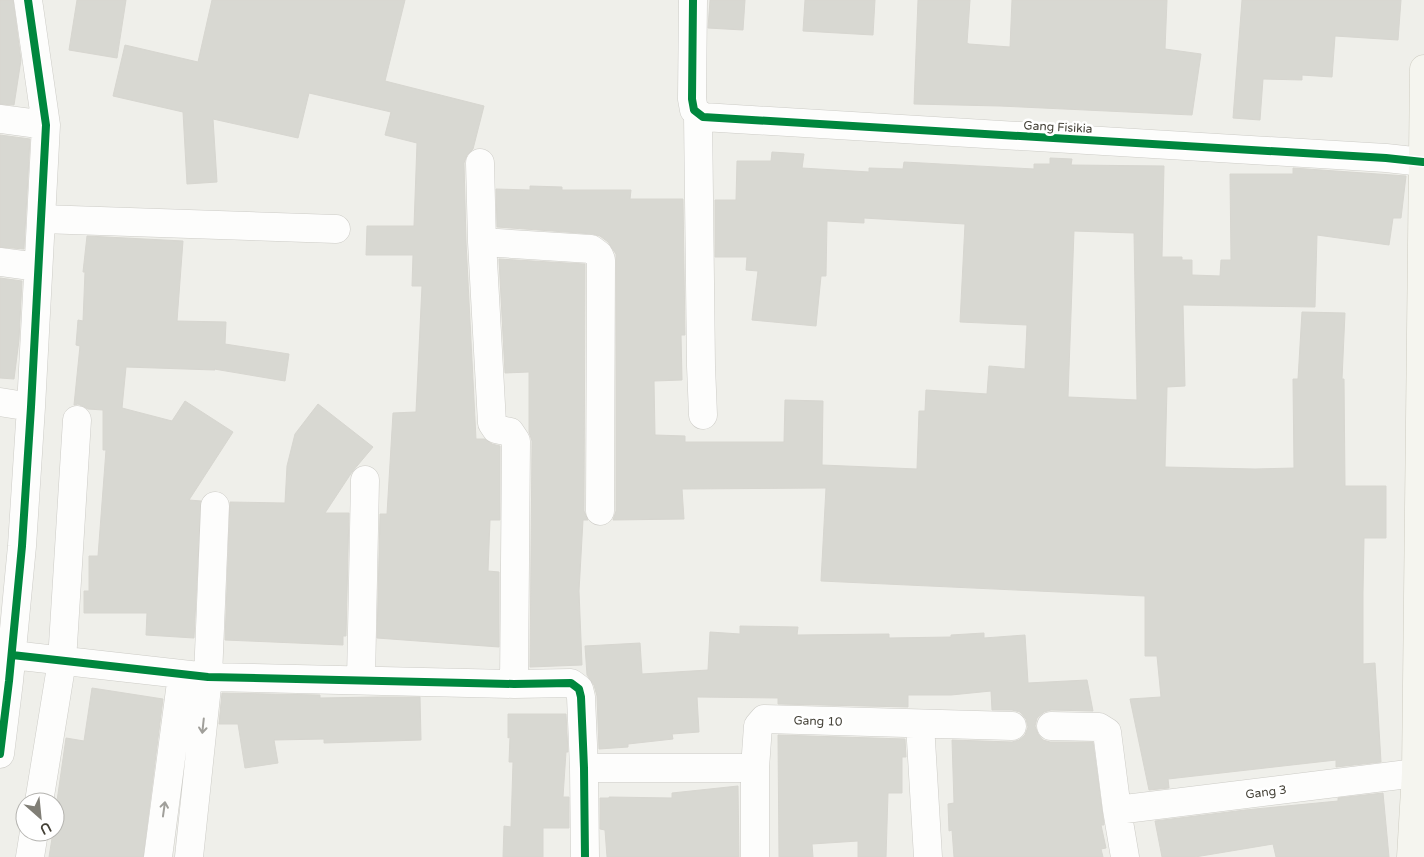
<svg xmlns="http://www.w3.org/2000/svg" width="1424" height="857" font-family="'Varela Round',sans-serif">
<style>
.building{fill:#d8d8d2;stroke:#d7d6d0;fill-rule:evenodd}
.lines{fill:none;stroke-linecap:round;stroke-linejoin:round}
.minor-casing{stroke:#cdccc7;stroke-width:29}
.secondary-casing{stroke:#ceccc1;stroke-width:29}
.minor{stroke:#fdfdfc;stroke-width:28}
.secondary{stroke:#f5f5ef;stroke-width:28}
.cycleway-casing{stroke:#fff;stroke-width:11}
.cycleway{stroke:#00873e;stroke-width:8}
.oneway{stroke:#a09f9a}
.labels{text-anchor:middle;stroke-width:5;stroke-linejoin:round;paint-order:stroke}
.street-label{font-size:12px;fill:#444137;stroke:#fff}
</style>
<rect width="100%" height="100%" fill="#efefea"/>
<!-- building -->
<path class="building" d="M 0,0 L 13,0 L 21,60 L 14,105 L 0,104 Z
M 77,0 L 126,0 L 117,58 L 69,50 Z
M 212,0 L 405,0 L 385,81 L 484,106 L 473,149 L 467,155 L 464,163 L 466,242 L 476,439 L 485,439 L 492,444 L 500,446 L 500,520 L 490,520 L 488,571 L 499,572 L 499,647 L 377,638 L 380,514 L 387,514 L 393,413 L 416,412 L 422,286 L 412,286 L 413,255 L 366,255 L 367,226 L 414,226 L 417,143 L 385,135 L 391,112 L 309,93 L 298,138 L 213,119 L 217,182 L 187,184 L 183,112 L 113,96 L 125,45 L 198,62 Z
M 710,0 L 745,0 L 743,30 L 708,28 Z
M 805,0 L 875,0 L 873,35 L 803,31 Z
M 918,0 L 970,0 L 967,43 L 969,44 L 1010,47 L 1012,0 L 1167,0 L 1165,49 L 1201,54 L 1192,115 L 1000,106 L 914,104 Z
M 1242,0 L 1401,0 L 1398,40 L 1335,36 L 1332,77 L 1302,75 L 1302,80 L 1263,79 L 1260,120 L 1233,118 Z
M 0,135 L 30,139 L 24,249 L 0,247 Z
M 772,152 L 804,154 L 802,168 L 869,172 L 869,168 L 903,169 L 904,162 L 1034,169 L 1034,164 L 1050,164 L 1050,158 L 1072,159 L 1071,165 L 1164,166 L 1162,257 L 1182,257 L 1182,260 L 1192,260 L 1192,275 L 1220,276 L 1221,260 L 1231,260 L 1230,174 L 1293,174 L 1293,168 L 1406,176 L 1401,218 L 1393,218 L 1389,245 L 1317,235 L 1315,307 L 1183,305 L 1185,386 L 1167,387 L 1165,467 L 1255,469 L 1294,468 L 1293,379 L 1298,379 L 1302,312 L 1345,313 L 1342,379 L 1344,379 L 1345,486 L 1386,486 L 1386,538 L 1364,538 L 1363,592 L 1363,664 L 1375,663 L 1381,762 L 1336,767 L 1336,760 L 1168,779 L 1169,788 L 1149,790 L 1130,699 L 1161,697 L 1157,656 L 1145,656 L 1145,596 L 821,581 L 826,488 L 682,489 L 684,519 L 613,520 L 616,511 L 616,254 L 608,242 L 600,236 L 593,234 L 497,227 L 496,189 L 530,190 L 530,186 L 562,187 L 562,190 L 631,190 L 630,199 L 683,199 L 685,335 L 681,335 L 682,380 L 654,381 L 655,435 L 685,436 L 685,442 L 784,442 L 785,400 L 823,401 L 822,465 L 917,469 L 919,411 L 925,411 L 926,390 L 987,394 L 989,366 L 1025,369 L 1027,325 L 960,322 L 965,224 L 864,218 L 864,223 L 827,221 L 826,276 L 821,276 L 816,326 L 752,320 L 758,271 L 746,270 L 747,257 L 715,257 L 715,200 L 736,200 L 737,161 L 771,161 ZM 1074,231 L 1134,233 L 1137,400 L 1068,397 Z
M 87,236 L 183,241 L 177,321 L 226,322 L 225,344 L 289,354 L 285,381 L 214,369 L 215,370 L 126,367 L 122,408 L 172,421 L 185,401 L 233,432 L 189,500 L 201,501 L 194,638 L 146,635 L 147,613 L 84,613 L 84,591 L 89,591 L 89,556 L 98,556 L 106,450 L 103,450 L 103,410 L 88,409 L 78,404 L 74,405 L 80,346 L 76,345 L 78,320 L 83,321 L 85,272 L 83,272 Z
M 499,259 L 585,264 L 584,511 L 588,520 L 583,520 L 579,591 L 582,665 L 530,667 L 532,441 L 529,432 L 529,372 L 505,373 Z
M 0,278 L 22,281 L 19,340 L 14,379 L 0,378 Z
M 318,404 L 373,447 L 352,472 L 325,513 L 349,513 L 346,636 L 343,636 L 343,645 L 225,640 L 230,502 L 285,503 L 287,466 L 295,434 Z
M 740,626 L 798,627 L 797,635 L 889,634 L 889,638 L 951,637 L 951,635 L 984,633 L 984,638 L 1025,635 L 1028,683 L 1087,680 L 1093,711 L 1051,710 L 1044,712 L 1037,718 L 1035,726 L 1038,734 L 1043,740 L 1050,742 L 1093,742 L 1104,825 L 1101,825 L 1106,848 L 1101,849 L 1103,857 L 954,857 L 952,830 L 949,831 L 948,804 L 954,803 L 952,740 L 1012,742 L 1019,740 L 1025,735 L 1028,727 L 1026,719 L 1020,712 L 1012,710 L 992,710 L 991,691 L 951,695 L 908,695 L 908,707 L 778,704 L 778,698 L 697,697 L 699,732 L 672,734 L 673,739 L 628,744 L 628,747 L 599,749 L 597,696 L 594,685 L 587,675 L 585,646 L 640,643 L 642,674 L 708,670 L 710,632 L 740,634 Z
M 92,688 L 163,699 L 143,857 L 49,857 L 53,832 L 55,832 L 55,815 L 66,738 L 84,741 Z
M 222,693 L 320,695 L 320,698 L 378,697 L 420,697 L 421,740 L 324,743 L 324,739 L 274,740 L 278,763 L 245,768 L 238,724 L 219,724 Z
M 508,714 L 566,714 L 568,752 L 566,752 L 563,797 L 569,797 L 569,828 L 543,828 L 543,857 L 503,857 L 504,826 L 511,827 L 513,762 L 509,762 L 510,737 L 508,738 Z
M 778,735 L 905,739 L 906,757 L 902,757 L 902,793 L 888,793 L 886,857 L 858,857 L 858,841 L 812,844 L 813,857 L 779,857 Z
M 738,786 L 739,857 L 607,857 L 605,830 L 600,829 L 600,798 L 609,798 L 609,797 L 672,798 L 672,793 Z
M 1383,793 L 1389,857 L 1276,857 L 1273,844 L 1195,857 L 1162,857 L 1155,821 L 1245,810 L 1338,801 L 1338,798 Z"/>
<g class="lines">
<defs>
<path id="minor" d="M 693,0 L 692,99 L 694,110 L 703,117 L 1386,158 L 1423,162
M 698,115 L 701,366 L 703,415
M 0,119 L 46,125
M 480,163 L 482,242 L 492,423 L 496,429 L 510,432 L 516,441 L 514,684
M 41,219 L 336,229
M 482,242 L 591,249 L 599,255 L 601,260 L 600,511
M 0,262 L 38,267
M 0,402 L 31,407
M 12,655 L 208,677 L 514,684 L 571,683 L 579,689 L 581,697 L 584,768 L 585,857
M 361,680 L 365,480
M 920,724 L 928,857
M 1051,726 L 1099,727 L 1107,732 L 1117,810 L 1125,857
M 0,754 L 9,681 L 22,546 L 31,407 L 46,125 L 28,0
M 584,768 L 755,768
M 39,802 L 62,661 L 77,420
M 1117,810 L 1416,773
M 30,857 L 34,832
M 158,857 L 182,675
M 189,857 L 208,677 L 215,506
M 755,857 L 755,768 L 758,726 L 764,719 L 1012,726"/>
<path id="secondary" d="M 1411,857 L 1416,773 L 1424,69"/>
</defs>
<!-- minor casing -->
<use href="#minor" class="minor-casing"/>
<!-- secondary casing -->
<use href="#secondary" class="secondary-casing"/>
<!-- minor -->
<use href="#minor" class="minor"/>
<!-- secondary -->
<use href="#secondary" class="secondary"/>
<defs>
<path id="cycleway" d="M 693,0 L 692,99 L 694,110 L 703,117 L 1386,158 L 1423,162
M 12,655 L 208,677 L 514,684 L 571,683 L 579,689 L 581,697 L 584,768 L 585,857
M 0,754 L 9,681 L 22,546 L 31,407 L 46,125 L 28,0"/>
</defs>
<!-- cycleway casing -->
<use href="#cycleway" class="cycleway-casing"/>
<!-- cycleway -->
<use href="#cycleway" class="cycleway"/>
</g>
<!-- one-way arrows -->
<defs><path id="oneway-shaft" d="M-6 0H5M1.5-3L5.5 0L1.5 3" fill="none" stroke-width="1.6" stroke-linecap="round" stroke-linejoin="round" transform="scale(1.25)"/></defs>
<g class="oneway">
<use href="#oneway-shaft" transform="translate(203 726) rotate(96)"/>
<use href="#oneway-shaft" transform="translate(164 809) rotate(-82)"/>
</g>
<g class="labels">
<!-- street labels -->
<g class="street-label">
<text transform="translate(1058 127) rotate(3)" y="4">Gang Fisikia</text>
<text transform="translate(818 721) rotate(2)" y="4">Gang 10</text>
<text transform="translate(1266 792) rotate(-7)" y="4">Gang 3</text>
</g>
</g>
<!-- north arrow -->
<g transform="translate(40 817) rotate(153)"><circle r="24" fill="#ffffff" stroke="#b4b3af"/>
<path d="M0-4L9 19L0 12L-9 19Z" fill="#807e76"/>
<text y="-8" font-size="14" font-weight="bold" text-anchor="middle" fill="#444137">U</text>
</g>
</svg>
